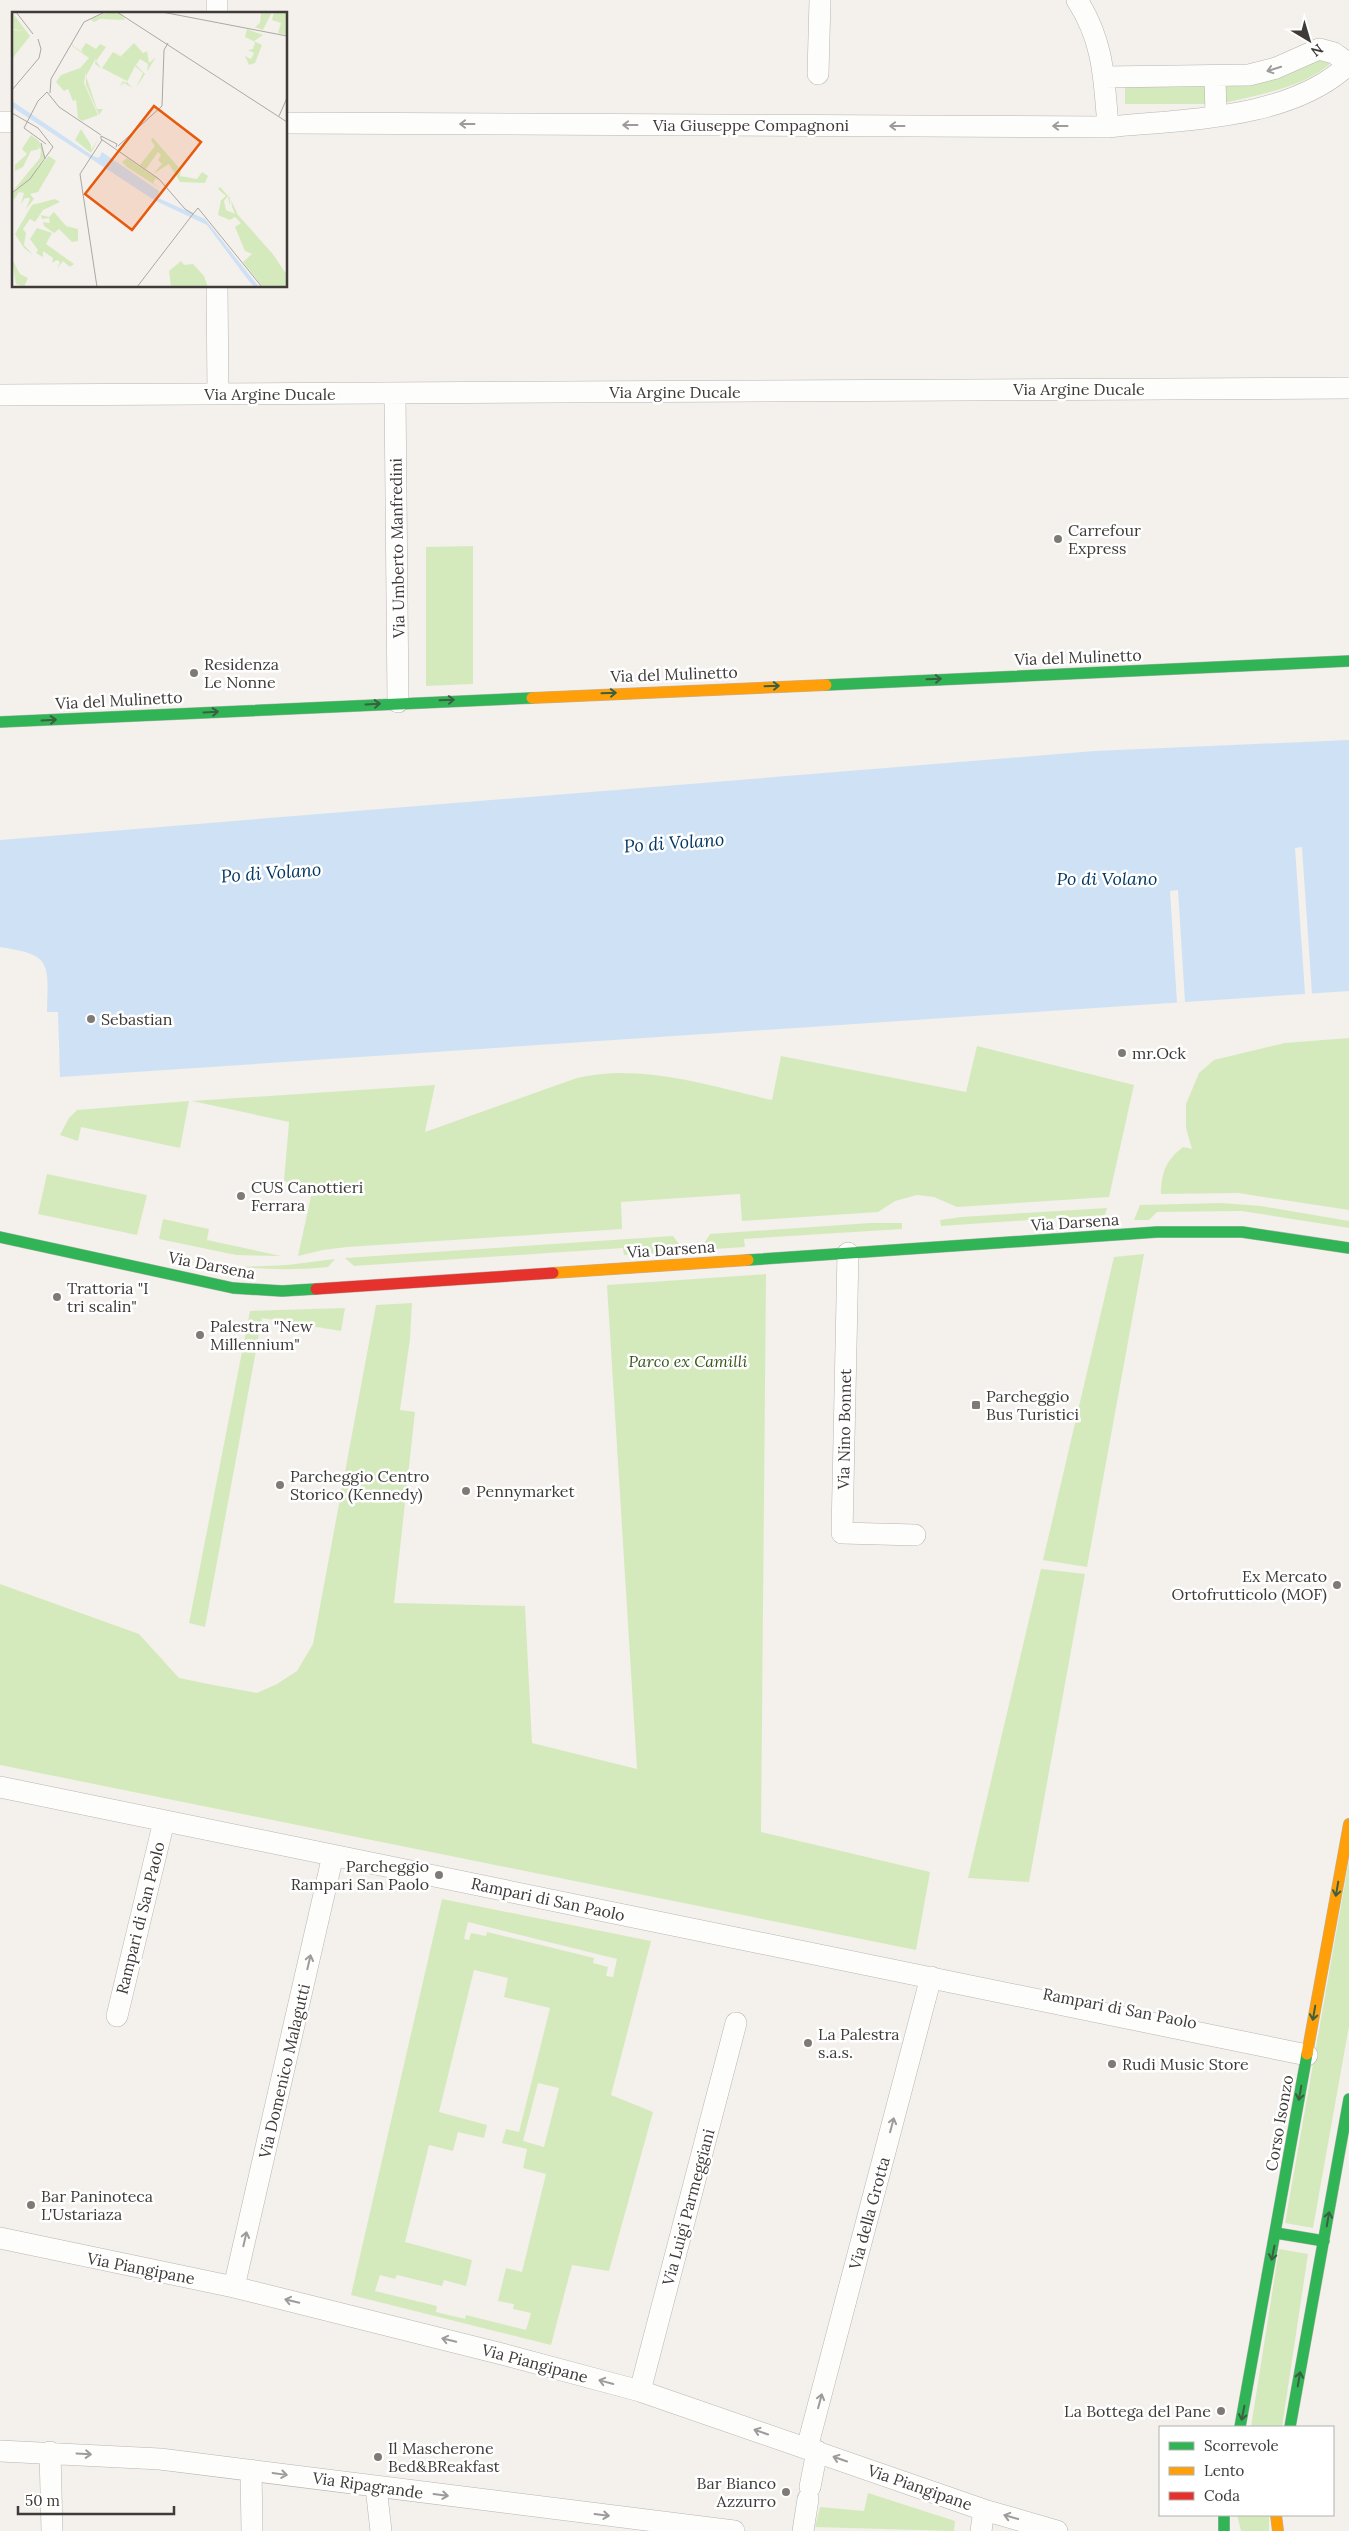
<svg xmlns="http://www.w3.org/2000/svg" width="1349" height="2531" font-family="Lora,serif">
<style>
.green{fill:#d5eabc;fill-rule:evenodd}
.water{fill:#cfe1f4}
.pier{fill:#f4f0ec}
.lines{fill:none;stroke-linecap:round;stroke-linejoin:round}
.street-casing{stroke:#b8b5b2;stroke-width:22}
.fast-casing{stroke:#b8b5b2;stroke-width:12}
.slow-casing{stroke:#b8b5b2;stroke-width:12}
.jam-casing{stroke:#b8b5b2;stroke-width:12}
.street{stroke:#fdfdfc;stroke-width:21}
.fast{stroke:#30b455;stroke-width:11}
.slow{stroke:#ff9f0a;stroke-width:11}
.jam{stroke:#e5322d;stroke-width:11}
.oneway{stroke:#9e9c9a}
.oneway2{stroke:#3a5f41}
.poi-dot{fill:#7e7a77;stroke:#fff;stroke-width:2}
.labels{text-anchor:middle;stroke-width:5;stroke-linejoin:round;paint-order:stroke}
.street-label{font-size:16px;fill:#3e3b38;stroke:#fff}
.poi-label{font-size:16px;fill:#3e3b38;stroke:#fff;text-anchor:start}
.park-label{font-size:16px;font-style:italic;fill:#395519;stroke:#fff}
.water-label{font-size:18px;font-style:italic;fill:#023864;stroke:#fff}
.inset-road{fill:none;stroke:#aba8a4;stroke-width:1}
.view{fill:#e8590c;fill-opacity:0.15;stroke:#e8590c;stroke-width:2.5}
.inset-edge{fill:none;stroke:#3e3b38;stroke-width:2.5}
</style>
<rect width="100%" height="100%" fill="#f4f0ec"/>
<!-- green -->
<path class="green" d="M 1317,55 L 1332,62 C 1306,87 1258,95 1224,103 L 1226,85 Z
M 1125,85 L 1208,85 L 1208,104 L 1125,104 Z
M 473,546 L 473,684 L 426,686 L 426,547 Z
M 1349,1038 L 1349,1210 L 1238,1193 L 1161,1194 C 1161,1173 1166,1160 1183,1147 L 1192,1149 L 1186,1128 L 1186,1104 L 1199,1073 L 1214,1060 L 1285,1043 Z
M 977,1046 L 1134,1085 L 1109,1197 L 957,1207 L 934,1197 L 917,1195 L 895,1201 L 878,1212 L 742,1221 L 740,1194 L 621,1202 L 622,1229 L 347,1247 L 323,1250 L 298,1256 L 313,1187 L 284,1181 L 289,1122 L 192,1101 L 435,1085 L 425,1132 L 577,1078 C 643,1063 708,1086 772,1100 L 781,1056 L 966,1092 Z
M 189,1101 L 180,1148 L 81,1127 L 78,1141 L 60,1135 L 69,1118 L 77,1110 Z
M 47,1174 L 147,1195 L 137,1235 L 38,1214 Z
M 1222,1203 L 1261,1206 L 1349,1221 L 1349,1228 L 1242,1211 L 1157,1212 L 1149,1220 L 1134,1220 L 1140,1205 Z
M 1107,1208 L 1105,1215 L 941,1226 L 940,1220 L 961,1217 Z
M 163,1219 L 209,1229 L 207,1240 L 281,1256 L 236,1255 L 159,1239 Z
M 870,1223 L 902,1223 L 902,1229 L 744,1239 L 745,1247 L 700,1250 L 710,1234 Z
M 673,1236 L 684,1251 L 624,1255 L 623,1248 L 354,1266 L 345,1258 Z
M 1144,1254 L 1087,1567 L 1043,1560 L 1114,1257 Z
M 335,1259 L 328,1267 C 298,1270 271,1270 241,1267 L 287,1265 Z
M 766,1274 L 761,1832 L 930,1872 L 916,1950 L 0,1765 L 0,1584 L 139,1634 L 179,1678 L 208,1684 L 257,1693 L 277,1684 L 297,1671 L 313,1644 L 376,1305 L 412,1303 L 410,1339 L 400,1410 L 415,1412 L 394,1603 L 525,1606 L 532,1743 L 637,1769 L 607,1285 Z
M 345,1308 L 341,1331 L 262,1318 L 205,1627 L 189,1623 L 250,1311 Z
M 1041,1569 L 1085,1574 L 1029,1882 L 968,1878 Z
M 1349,1860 L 1349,2026 L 1313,2228 L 1285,2223 Z
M 442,1899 L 651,1941 L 611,2095 L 653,2112 L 609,2271 L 572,2265 L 551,2345 L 351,2295 ZM 468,1922 L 617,1959 L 613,1977 L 606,1976 L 608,1967 L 593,1963 L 594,1958 L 487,1932 L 486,1936 L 471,1933 L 469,1940 L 464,1939 ZM 474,1970 L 508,1978 L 504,1997 L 550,2008 L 519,2132 L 506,2129 L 502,2143 L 527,2149 L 523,2168 L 546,2174 L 522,2272 L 506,2268 L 498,2301 L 514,2304 L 513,2309 L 531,2313 L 526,2330 L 466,2315 L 465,2319 L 436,2312 L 437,2306 L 375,2291 L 380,2275 L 395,2279 L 397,2275 L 442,2286 L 444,2280 L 466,2286 L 472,2260 L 405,2242 L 429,2145 L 453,2151 L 458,2132 L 484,2138 L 487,2125 L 439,2112 ZM 538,2083 L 559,2088 L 544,2147 L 523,2141 Z
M 1279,2249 L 1308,2254 L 1282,2427 L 1251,2427 Z
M 868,2493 L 955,2521 L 954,2531 L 815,2527 L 820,2507 L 864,2511 Z
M 1237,2515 L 1269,2515 L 1269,2531 L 1241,2531 Z"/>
<!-- water -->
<path class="water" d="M 1349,740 L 1349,991 L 60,1077 L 58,1012 L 47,1012 C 48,963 53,955 0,947 L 0,840 L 1095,751 Z"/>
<!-- pier -->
<path class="pier" d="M 1302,847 L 1312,994 L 1305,994 L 1295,848 Z
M 1178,890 L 1185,1002 L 1177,1003 L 1170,891 Z"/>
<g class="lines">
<defs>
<path id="street" d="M 217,0 L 217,14
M 1077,0 C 1104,42 1104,79 1108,127
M 818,74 L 820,0
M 1104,77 L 1249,75 L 1276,68 L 1319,49 L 1334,53 L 1349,64
M 1215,77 L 1216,116
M 0,122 L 14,122
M 286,123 L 1108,127 C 1185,119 1290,120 1349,64
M 217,286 L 218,394
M 395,393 L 398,702
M 0,395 L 1349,388
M 848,1253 L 842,1533 L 915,1535
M 0,1787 L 1307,2055
M 117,2016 L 164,1821
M 0,2238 L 234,2287 L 502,2354 L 640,2391 L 984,2510 L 1057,2531
M 234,2287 L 333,1855
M 640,2391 L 736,2023
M 807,2448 L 931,1977
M 0,2451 L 160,2459 L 734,2531
M 50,2452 L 52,2531
M 251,2470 L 252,2531
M 376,2487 L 381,2531
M 810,2487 L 817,2451
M 803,2531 L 808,2499
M 981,2531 L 984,2510"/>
<path id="fast" d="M 826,685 L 1349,661
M 0,722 L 532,698
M 0,1237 L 233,1288 L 282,1291 L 316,1289
M 748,1260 L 1157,1232 L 1242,1232 L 1349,1248
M 1276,2233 L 1324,2241
M 1240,2427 L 1307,2054
M 1290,2427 L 1349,2099
M 1224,2515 L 1224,2531"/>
<path id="slow" d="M 532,698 L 826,685
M 553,1273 L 748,1260
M 1307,2054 L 1349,1824
M 1276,2515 L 1278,2531"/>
<path id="jam" d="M 316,1289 L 553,1273"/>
</defs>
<!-- street casing -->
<use href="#street" class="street-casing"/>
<!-- fast casing -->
<use href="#fast" class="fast-casing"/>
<!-- slow casing -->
<use href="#slow" class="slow-casing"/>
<!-- jam casing -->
<use href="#jam" class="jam-casing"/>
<!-- street -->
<use href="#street" class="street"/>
<!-- fast -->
<use href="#fast" class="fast"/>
<!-- slow -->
<use href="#slow" class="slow"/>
<!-- jam -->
<use href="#jam" class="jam"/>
</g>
<!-- one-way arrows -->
<defs><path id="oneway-shaft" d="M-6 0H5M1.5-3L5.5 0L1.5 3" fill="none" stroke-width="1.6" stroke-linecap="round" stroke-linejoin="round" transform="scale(1.25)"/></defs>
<g class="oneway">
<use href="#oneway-shaft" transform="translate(1274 69) rotate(162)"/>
<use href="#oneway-shaft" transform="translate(467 124) rotate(-180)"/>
<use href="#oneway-shaft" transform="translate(630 125) rotate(-180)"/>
<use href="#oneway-shaft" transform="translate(897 126) rotate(-180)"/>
<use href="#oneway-shaft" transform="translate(1060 126) rotate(-180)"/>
<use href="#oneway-shaft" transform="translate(309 1962) rotate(-77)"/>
<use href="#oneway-shaft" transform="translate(892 2125) rotate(-75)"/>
<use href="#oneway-shaft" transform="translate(245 2239) rotate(-77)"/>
<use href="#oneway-shaft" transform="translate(292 2301) rotate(-166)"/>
<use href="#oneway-shaft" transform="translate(449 2340) rotate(-166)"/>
<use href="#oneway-shaft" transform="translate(606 2382) rotate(-165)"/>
<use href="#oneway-shaft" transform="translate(820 2401) rotate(-75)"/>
<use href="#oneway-shaft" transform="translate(761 2432) rotate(-161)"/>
<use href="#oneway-shaft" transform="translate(84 2454) rotate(3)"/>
<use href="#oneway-shaft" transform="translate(840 2459) rotate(-161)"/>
<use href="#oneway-shaft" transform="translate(280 2474) rotate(8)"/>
<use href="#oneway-shaft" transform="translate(441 2495) rotate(7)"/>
<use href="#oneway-shaft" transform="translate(602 2515) rotate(7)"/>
<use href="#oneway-shaft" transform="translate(1011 2517) rotate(-164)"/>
</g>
<g class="oneway2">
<use href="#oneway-shaft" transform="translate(934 679) rotate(-2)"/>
<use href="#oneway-shaft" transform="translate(772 686) rotate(-2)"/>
<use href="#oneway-shaft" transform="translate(609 693) rotate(-2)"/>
<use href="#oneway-shaft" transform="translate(447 700) rotate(-2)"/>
<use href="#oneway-shaft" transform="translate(373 704) rotate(-3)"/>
<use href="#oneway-shaft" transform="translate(211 712) rotate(-3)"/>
<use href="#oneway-shaft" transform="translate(49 720) rotate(-3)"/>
<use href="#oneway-shaft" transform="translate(1337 1889) rotate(100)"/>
<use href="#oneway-shaft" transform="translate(1314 2013) rotate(100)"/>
<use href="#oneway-shaft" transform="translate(1300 2093) rotate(100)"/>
<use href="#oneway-shaft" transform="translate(1328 2219) rotate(-80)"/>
<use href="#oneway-shaft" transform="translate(1273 2253) rotate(101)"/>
<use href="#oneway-shaft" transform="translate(1299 2379) rotate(-80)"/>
<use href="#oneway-shaft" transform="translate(1243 2413) rotate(101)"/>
</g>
<!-- markers -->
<g class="poi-dot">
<circle cx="1058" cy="539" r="5"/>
<circle cx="194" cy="673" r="5"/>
<circle cx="91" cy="1019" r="5"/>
<circle cx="1122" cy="1053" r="5"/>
<circle cx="241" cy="1196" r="5"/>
<circle cx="57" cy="1297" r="5"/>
<circle cx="200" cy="1335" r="5"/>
<rect x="971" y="1400" width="10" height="10" rx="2.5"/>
<circle cx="280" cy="1485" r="5"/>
<circle cx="466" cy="1491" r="5"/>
<circle cx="1337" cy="1585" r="5"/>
<circle cx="439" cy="1875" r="5"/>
<circle cx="808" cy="2043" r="5"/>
<circle cx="1112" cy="2064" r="5"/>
<circle cx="31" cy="2205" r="5"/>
<circle cx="1221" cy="2411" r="5"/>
<circle cx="378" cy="2457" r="5"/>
<circle cx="786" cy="2492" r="5"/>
</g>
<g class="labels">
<!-- street labels -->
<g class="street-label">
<text x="751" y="131">Via Giuseppe Compagnoni</text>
<text x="1079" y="395">Via Argine Ducale</text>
<text x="675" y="398">Via Argine Ducale</text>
<text x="270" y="400">Via Argine Ducale</text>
<text transform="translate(397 548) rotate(-91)" y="6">Via Umberto Manfredini</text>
<text transform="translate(1078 657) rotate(-2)" y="6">Via del Mulinetto</text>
<text transform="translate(674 674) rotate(-2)" y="6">Via del Mulinetto</text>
<text transform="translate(119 700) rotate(-3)" y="6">Via del Mulinetto</text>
<text transform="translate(1075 1222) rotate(-4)" y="6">Via Darsena</text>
<text transform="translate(671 1249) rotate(-4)" y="6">Via Darsena</text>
<text transform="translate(212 1265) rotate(11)" y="6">Via Darsena</text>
<text transform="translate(844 1429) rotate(-89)" y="6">Via Nino Bonnet</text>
<text transform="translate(548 1899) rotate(12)" y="6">Rampari di San Paolo</text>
<text transform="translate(140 1918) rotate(-76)" y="6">Rampari di San Paolo</text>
<text transform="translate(1120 2008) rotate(11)" y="6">Rampari di San Paolo</text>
<text transform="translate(284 2071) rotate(-77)" y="6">Via Domenico Malagutti</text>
<text transform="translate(1279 2123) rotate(-80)" y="6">Corso Isonzo</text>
<text transform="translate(688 2207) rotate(-75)" y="6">Via Luigi Parmeggiani</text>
<text transform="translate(869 2213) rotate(-75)" y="6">Via della Grotta</text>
<text transform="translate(141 2268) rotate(11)" y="6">Via Piangipane</text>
<text transform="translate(535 2363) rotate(15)" y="6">Via Piangipane</text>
<text transform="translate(368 2485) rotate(8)" y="6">Via Ripagrande</text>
<text transform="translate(920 2487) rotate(19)" y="6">Via Piangipane</text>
</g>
<!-- poi labels -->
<g class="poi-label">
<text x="1068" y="536">Carrefour<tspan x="1068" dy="18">Express</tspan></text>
<text x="204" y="670">Residenza<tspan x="204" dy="18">Le Nonne</tspan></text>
<text x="101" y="1025">Sebastian</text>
<text x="1132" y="1059">mr.Ock</text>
<text x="251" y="1193">CUS Canottieri<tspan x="251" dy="18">Ferrara</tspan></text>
<text x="67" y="1294">Trattoria "I<tspan x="67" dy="18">tri scalin"</tspan></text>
<text x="210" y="1332">Palestra "New<tspan x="210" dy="18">Millennium"</tspan></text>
<text x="986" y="1402">Parcheggio<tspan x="986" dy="18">Bus Turistici</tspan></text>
<text x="290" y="1482">Parcheggio Centro<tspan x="290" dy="18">Storico (Kennedy)</tspan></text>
<text x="476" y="1497">Pennymarket</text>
<text x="1327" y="1582" text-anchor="end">Ex Mercato<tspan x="1327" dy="18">Ortofrutticolo (MOF)</tspan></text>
<text x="429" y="1872" text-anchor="end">Parcheggio<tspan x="429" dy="18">Rampari San Paolo</tspan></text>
<text x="818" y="2040">La Palestra<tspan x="818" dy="18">s.a.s.</tspan></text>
<text x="1122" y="2070">Rudi Music Store</text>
<text x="41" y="2202">Bar Paninoteca<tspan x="41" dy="18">L'Ustariaza</tspan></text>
<text x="1211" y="2417" text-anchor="end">La Bottega del Pane</text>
<text x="388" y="2454">Il Mascherone<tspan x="388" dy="18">Bed&amp;BReakfast</tspan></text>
<text x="776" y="2489" text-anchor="end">Bar Bianco<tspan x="776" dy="18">Azzurro</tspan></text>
</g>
<!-- park labels -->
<g class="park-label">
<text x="688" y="1367">Parco ex Camilli</text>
</g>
<!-- water labels -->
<g class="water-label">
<text transform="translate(674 843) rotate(-4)" y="6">Po di Volano</text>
<text transform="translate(271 873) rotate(-4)" y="6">Po di Volano</text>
<text x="1107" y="885">Po di Volano</text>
</g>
</g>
<!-- overview -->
<g transform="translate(12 12)">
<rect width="275" height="275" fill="#f4f0ec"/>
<path d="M 0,0 L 18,24 L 0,47 L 0,18 L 14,19 L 0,17 ZM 97,0 L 110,2 L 113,8 L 88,7 L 82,10 L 78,7 ZM 249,0 L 260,0 L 251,18 L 243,15 L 248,11 ZM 262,0 L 275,0 L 275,23 L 266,21 L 269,11 L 260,8 ZM 235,17 L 251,23 L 242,29 L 250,33 L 243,51 L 237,53 L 233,44 L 239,47 L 242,41 L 236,38 L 241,37 L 243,30 L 233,25 ZM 61,30 L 61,34 L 72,41 L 69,38 L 74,31 L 84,37 L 88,32 L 94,35 L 84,49 L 89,56 L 83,52 L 84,46 L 74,64 L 85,97 L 91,97 L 87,103 L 74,73 L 74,60 L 72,71 L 86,103 L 70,109 L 66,106 L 64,88 L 61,89 L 56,77 L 52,79 L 44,70 L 49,63 L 68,56 L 77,46 L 60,34 ZM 122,31 L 131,41 L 135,39 L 137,51 L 144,45 L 139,53 L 137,51 L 139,53 L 135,60 L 136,52 L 128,47 L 124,53 L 133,62 L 124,76 L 131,61 L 123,54 L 115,70 L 120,76 L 112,71 L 108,74 L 111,69 L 114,71 L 115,69 L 90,56 L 101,40 L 111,46 L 102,39 L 109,44 ZM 69,117 L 79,133 L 79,138 L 87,126 L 79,141 L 63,128 ZM 19,123 L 27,129 L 33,144 L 19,165 L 0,180 L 28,146 L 29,138 L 25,133 L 27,137 L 19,139 L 11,155 L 3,159 L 3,153 L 15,142 L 10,137 ZM 141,126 L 169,158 L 168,164 L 185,167 L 190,160 L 196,164 L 193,171 L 168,170 L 157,152 L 141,162 L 150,152 L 146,148 L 149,143 L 146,140 L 134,157 L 128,153 L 143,134 L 139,128 ZM 37,144 L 44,149 L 26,180 L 18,182 L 22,187 L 14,197 L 18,186 L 13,186 L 9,192 L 12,181 L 7,180 L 2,188 L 0,182 ZM 115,146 L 145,166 L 148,171 L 144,166 L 141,171 L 149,177 L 115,155 L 110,150 ZM 208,175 L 218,186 L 218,195 L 216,184 L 212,189 L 214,198 L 223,202 L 220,195 L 219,188 L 226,203 L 260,241 L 275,263 L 275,275 L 251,275 L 231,250 L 240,242 L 233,239 L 223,215 L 229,211 L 223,205 L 218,208 L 206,203 L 209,188 L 214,184 L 206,177 ZM 43,187 L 48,190 L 31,198 L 23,210 L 18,207 L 11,217 L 14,221 L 12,233 L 21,243 L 12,236 L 3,222 L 20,193 ZM 42,200 L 54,214 L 66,217 L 66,229 L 60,230 L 47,217 L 42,221 L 32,214 L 31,210 L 38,211 L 37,206 L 30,207 L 29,203 L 37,205 ZM 25,216 L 40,221 L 34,232 L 62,252 L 58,255 L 51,249 L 45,257 L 48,250 L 45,248 L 40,251 L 41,246 L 31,239 L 31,245 L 24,241 L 26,238 L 18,227 ZM 0,247 L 8,262 L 16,266 L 12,275 L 4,272 ZM 169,249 L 172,253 L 181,252 L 192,264 L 196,275 L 159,275 L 157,259 Z" fill="#d5eabc"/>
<path d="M 0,89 L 81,144 L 87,146 L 90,140 L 147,179 L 146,186 L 193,207 L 247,275 L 242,275 L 233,264 L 195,213 L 142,188 L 0,95 Z" fill="#cfe1f4"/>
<path class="inset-road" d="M 4,0 L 21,22M 105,0 L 275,110M 150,0 L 275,24M 0,78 L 27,46 L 29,37 L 26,27M 38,81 L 39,67 L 72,10 L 93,0M 0,101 L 26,116 L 41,135 L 18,167 L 0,181M 267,104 L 275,86M 29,131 L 33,147M 34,132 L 12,116 L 26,89 L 35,80 L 47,95 L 89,123M 106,134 L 150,94 L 152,38 L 156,31M 104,135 L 105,132 L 89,124 L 89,127 L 147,167 L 173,197 L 181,202 L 186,196 L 250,275M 85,275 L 68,162 L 90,128M 125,275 L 181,202"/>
<path class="view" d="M 142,94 L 189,130 L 120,218 L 73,182 Z"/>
<rect width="275" height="275" class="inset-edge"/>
</g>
<!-- legend -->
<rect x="1159" y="2426" width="175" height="90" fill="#ffffff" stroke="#b2b1af"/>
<rect x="1169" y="2442" width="25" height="8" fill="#30b455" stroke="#b2b1af"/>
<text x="1204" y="2451" font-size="15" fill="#3e3b38">Scorrevole</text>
<rect x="1169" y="2467" width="25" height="8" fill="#ff9f0a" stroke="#b2b1af"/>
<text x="1204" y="2476" font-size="15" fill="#3e3b38">Lento</text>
<rect x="1169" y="2492" width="25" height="8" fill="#e5322d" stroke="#b2b1af"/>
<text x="1204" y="2501" font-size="15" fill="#3e3b38">Coda</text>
<!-- north arrow -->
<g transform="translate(1309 40) rotate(142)" stroke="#ffffff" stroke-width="4" paint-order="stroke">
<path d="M0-4L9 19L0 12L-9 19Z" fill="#3e3b38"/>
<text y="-8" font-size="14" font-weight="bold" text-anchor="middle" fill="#3e3b38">N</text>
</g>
<!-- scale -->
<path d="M18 2506v8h156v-8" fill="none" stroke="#3e3b38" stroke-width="2.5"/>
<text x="25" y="2506" font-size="15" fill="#3e3b38" stroke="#ffffff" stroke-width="4" paint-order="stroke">50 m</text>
</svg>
